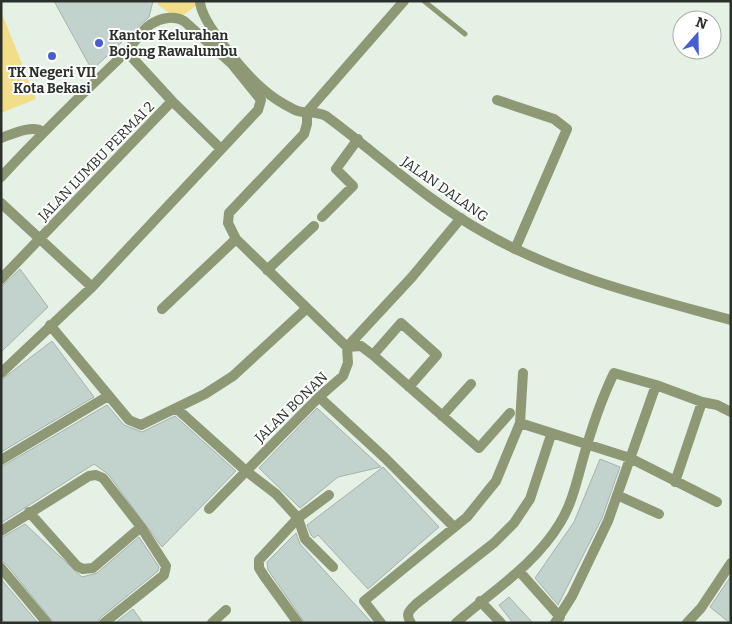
<svg xmlns="http://www.w3.org/2000/svg" width="732" height="624" font-family="Bitter,serif">
<style>
.green{fill:#f2dd88}
.building{fill:#c2d2cc;stroke:#a4b3ad}
.lines{fill:none;stroke-linecap:round;stroke-linejoin:round}
.service{stroke:#8e9875;stroke-width:5}
.minor{stroke:#8e9875;stroke-width:10}
.tertiary{stroke:#8e9875;stroke-width:10}
.poi-dot{fill:#475ed2;stroke:#fff;stroke-width:2}
.labels{text-anchor:middle;stroke-width:4;stroke-linejoin:round;paint-order:stroke}
.poi-label{font-size:14px;font-weight:bold;fill:#2b302b;stroke:#fff;text-anchor:start}
.street-label{font-size:14px;fill:#2b302b;stroke:#fff}
</style>
<rect width="100%" height="100%" fill="#e6f1e6"/>
<!-- green -->
<path class="green" d="M 160,1 L 198,1 L 197,5 L 182,16 L 172,15 L 157,4 Z
M 1,11 L 36,99 L 1,113 Z"/>
<!-- building -->
<path class="building" d="M 54,1 L 153,1 L 149,17 L 92,70 Z
M 20,269 L 48,307 L 1,352 L 1,287 Z
M 52,341 L 94,397 L 1,452 L 1,380 Z
M 107,405 L 124,425 L 142,432 L 175,416 L 236,471 L 162,547 L 108,474 L 94,464 L 1,523 L 1,467 Z
M 317,408 L 381,467 L 338,477 L 300,508 L 259,468 Z
M 600,459 L 620,467 L 602,518 L 558,605 L 535,578 L 574,522 Z
M 383,467 L 439,527 L 368,589 L 318,535 L 314,538 L 311,535 L 307,525 Z
M 25,524 L 82,577 L 97,573 L 139,537 L 159,567 L 158,571 L 100,618 L 97,623 L 54,623 L 6,564 L 1,561 L 1,538 Z
M 296,533 L 300,544 L 372,623 L 305,623 L 268,570 L 267,562 Z
M 731,576 L 731,623 L 730,623 L 710,607 Z
M 1,579 L 38,623 L 6,623 L 1,618 Z
M 509,597 L 533,623 L 513,623 L 499,605 Z
M 133,609 L 143,623 L 115,623 Z"/>
<g class="lines">
<!-- service -->
<path class="service" d="M 424,1 L 465,34"/>
<!-- minor -->
<path class="minor" d="M 404,1 L 307,112 L 307,124 L 304,134 L 229,213 L 228,223 L 236,239 L 347,347 L 361,346 L 373,355 L 479,448 L 510,413
M 127,52 L 172,101 L 221,149
M 497,100 L 554,119 L 567,129 L 515,249
M 1,138 C 12,134 33,124 43,132
M 1,177 C 40,135 81,95 123,55 C 133,46 140,31 151,24 C 161,18 174,15 184,21 L 232,64 L 261,100 L 258,110 L 92,287 L 1,373
M 1,203 L 92,287
M 322,217 L 353,186 L 336,169 L 358,139
M 267,270 L 314,226
M 1,279 L 172,101
M 162,309 L 236,239
M 50,325 L 129,420 L 141,425 L 205,394 L 233,376 L 307,308
M 373,355 L 401,323 L 437,355 L 409,387
M 319,397 L 385,458 L 453,526
M 702,402 L 717,405 L 731,412
M 176,408 L 246,471 L 276,494 L 298,518 L 305,539 L 333,567
M 442,416 L 471,384
M 520,423 L 630,458 L 717,502
M 1,460 L 108,396
M 617,495 L 659,514
M 209,509 L 319,397 L 343,376 L 348,363 L 347,347 L 412,277 L 461,218
M 29,512 L 77,566 L 83,569 L 93,568 L 141,527
M 1,531 L 89,476 L 96,475 L 103,478 L 141,527 L 166,566 L 164,575 L 104,623
M 1,568 L 47,623
M 519,571 L 560,617
M 480,601 L 501,623
M 212,623 L 226,610
M 298,623 L 264,576 L 259,568 L 259,560 L 298,518 L 329,495
M 381,623 L 364,601 L 467,517 L 496,481 L 520,423 L 523,373
M 411,623 C 405,614 409,611 416,604 L 494,543 L 514,523 L 530,499 L 551,435
M 456,623 C 492,591 535,565 560,523 C 572,504 577,480 583,459 C 591,430 601,400 614,373 L 656,385
M 555,623 L 572,596 L 608,521 L 656,385 L 702,402 L 675,482
M 687,623 L 701,608 L 731,563"/>
<!-- tertiary -->
<path class="tertiary" d="M 200,1 C 200,22 247,76 264,90 C 272,97 283,104 293,109 C 303,115 315,110 326,116 C 379,155 427,201 485,233 C 560,276 647,297 731,320"/>
</g>
<!-- markers -->
<g class="poi-dot">
<circle cx="99" cy="43" r="5"/>
<circle cx="52" cy="56" r="5"/>
</g>
<g class="labels">
<!-- poi labels -->
<g class="poi-label">
<text x="109" y="40">Kantor Kelurahan<tspan x="109" dy="16">Bojong Rawalumbu</tspan></text>
<text x="52" y="77" text-anchor="middle">TK Negeri VII<tspan x="52" dy="16">Kota Bekasi</tspan></text>
</g>
<!-- street labels -->
<g class="street-label">
<text transform="translate(96 161) rotate(-46)" y="5">JALAN LUMBU PERMAI 2</text>
<text transform="translate(445 189) rotate(35)" y="5">JALAN DALANG</text>
<text transform="translate(291 407) rotate(-44)" y="5">JALAN BONAN</text>
</g>
</g>
<!-- border -->
<rect width="732" height="624" fill="none" stroke="#2b302b" stroke-width="5"/>
<!-- north arrow -->
<g transform="translate(697 35) rotate(20)"><circle r="24" fill="#ffffff" stroke="#aaacaa"/>
<path d="M0-4L9 19L0 12L-9 19Z" fill="#475ed2"/>
<text y="-8" font-size="14" font-weight="bold" text-anchor="middle" fill="#2b302b">N</text>
</g>
</svg>
